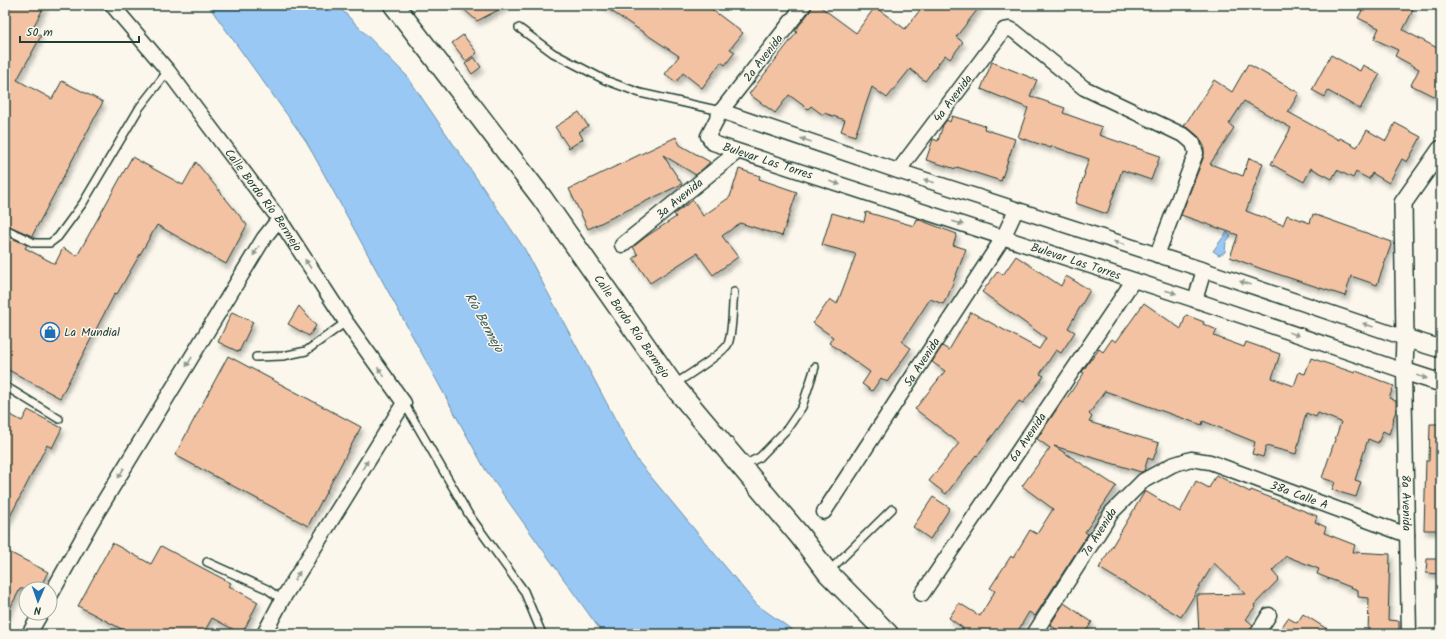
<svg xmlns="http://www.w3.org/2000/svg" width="1446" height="639" font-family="Kalam,sans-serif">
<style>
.water{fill:#9ac8f5;stroke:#6990a8}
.building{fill:#f3c2a3;stroke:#1f3d34;filter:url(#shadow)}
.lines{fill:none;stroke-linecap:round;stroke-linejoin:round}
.service-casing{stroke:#1f3d34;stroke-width:10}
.minor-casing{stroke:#1f3d34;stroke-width:17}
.tertiary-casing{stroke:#1f3d34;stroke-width:20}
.secondary-casing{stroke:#1f3d34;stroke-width:23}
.service{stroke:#fbf7ec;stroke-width:7}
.minor{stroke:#fbf7ec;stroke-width:14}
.tertiary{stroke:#fbf7ec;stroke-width:17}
.secondary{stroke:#fbf7ec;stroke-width:20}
.oneway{fill:#8d9a90}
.labels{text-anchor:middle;stroke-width:3;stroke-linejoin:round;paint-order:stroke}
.street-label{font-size:12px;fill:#1f3d34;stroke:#fbf7ec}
.poi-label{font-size:12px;fill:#1f3d34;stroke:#fbf7ec;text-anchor:start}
.water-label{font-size:13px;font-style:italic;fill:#38595b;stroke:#fbf7ec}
</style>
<defs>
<filter id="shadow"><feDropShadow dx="2.5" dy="4.5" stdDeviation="2" flood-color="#0004"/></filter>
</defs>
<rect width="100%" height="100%" fill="#fbf7ec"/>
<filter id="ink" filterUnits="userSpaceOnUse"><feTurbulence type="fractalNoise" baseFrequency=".025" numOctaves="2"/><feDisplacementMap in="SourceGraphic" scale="8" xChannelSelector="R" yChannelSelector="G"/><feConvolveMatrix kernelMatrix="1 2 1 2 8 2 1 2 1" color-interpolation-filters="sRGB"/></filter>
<g filter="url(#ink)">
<!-- water -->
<path class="water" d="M 208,5 L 337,5 L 407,76 L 524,248 L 637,460 L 757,605 L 798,634 L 603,634 L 485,469 L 306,141 Z
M 1227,232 L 1231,236 L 1226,242 L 1225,252 L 1219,255 L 1213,251 Z"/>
<!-- building -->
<path class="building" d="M 5,5 L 45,5 L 31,31 L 41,36 L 17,80 L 52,99 L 62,81 L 103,102 L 32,236 L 5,224 Z
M 459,5 L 508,5 L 477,21 Z
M 602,5 L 706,5 L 743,33 L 730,49 L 735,52 L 725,65 L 721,62 L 702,88 L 683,73 L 676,82 L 665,74 L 679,56 Z
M 812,5 L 818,5 L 856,33 L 875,7 L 905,29 L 924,5 L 981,5 L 956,37 L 963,42 L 950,59 L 945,55 L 925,81 L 910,69 L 887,98 L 872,87 L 855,136 L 841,131 L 845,120 L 824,113 L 823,115 L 811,106 L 808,109 L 789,95 L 775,113 L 749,94 L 797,32 L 795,31 L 811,10 Z
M 1365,5 L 1402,5 L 1413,10 L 1403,30 L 1441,50 L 1441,100 L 1411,85 L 1419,69 L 1395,56 L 1398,50 L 1374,39 L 1379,28 L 1358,18 Z
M 463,35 L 477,53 L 466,61 L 452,43 Z
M 1331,55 L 1360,71 L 1363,65 L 1380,74 L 1360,109 L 1328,91 L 1325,97 L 1312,90 Z
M 474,57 L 481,67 L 472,74 L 465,64 Z
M 992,62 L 1037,80 L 1030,96 L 1065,108 L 1063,113 L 1102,127 L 1099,135 L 1160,156 L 1151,180 L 1122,170 L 1107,214 L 1075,203 L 1085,173 L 1084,173 L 1089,159 L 1052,146 L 1051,148 L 1018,137 L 1028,108 L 981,89 Z
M 1248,64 L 1299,93 L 1288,112 L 1339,140 L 1340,138 L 1357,147 L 1367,130 L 1386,141 L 1395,123 L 1421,137 L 1407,162 L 1402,159 L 1389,183 L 1372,173 L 1369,179 L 1356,172 L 1353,178 L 1337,170 L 1332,179 L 1311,168 L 1304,182 L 1271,164 L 1291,128 L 1244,101 L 1229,124 L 1234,128 L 1210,164 L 1243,176 L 1249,158 L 1263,163 L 1246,211 L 1283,225 L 1287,215 L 1310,223 L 1313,214 L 1392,242 L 1377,285 L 1351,276 L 1345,296 L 1262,269 L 1230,257 L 1238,235 L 1181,215 L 1204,156 L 1204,146 L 1199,137 L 1191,130 L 1184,126 L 1214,80 L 1232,92 Z
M 579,112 L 588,126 L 579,132 L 583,139 L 569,148 L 555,127 Z
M 952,116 L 985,126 L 984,129 L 1015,139 L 1001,181 L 957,167 L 956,169 L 926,160 L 933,139 L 938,141 L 943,125 L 947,120 L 950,122 Z
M 676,137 L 680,145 L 710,162 L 708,164 L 696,175 L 663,155 L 682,184 L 588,229 L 569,189 Z
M 132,157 L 183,185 L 196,162 L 247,225 L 226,264 L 157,225 L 117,294 L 115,293 L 60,398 L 5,368 L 5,235 L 27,245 L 25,248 L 55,264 L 63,248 L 77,256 Z
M 739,169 L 760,176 L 759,179 L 797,192 L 782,236 L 740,223 L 722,236 L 738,257 L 713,275 L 697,253 L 650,283 L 633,258 L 638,255 L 633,247 L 647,236 L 676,217 L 674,214 L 693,200 L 703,216 L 730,197 Z
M 866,212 L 914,226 L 917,219 L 957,234 L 953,245 L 966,249 L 948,296 L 943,304 L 930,299 L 902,342 L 911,348 L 887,382 L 881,378 L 872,391 L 862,384 L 870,372 L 829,343 L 833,337 L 813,323 L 830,299 L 837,304 L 856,254 L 822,245 L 832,213 L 864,222 Z
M 1016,256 L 1061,286 L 1066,276 L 1090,290 L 1068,328 L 1075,332 L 1061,353 L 1056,350 L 1040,374 L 1044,376 L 1023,403 L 1019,401 L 977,456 L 976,455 L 946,494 L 929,481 L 959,443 L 915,409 L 945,371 L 932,362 L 942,346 L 949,350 L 971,312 L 1039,349 L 1046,338 L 982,292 L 998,271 L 1003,275 Z
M 1144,303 L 1181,329 L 1186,315 L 1204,322 L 1203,324 L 1217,330 L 1214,336 L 1244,347 L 1246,342 L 1280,354 L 1272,378 L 1294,386 L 1299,372 L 1305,374 L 1311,358 L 1355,373 L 1356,371 L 1394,386 L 1389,398 L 1396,401 L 1396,411 L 1393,419 L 1394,419 L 1389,434 L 1383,431 L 1378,443 L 1368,439 L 1355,480 L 1361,482 L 1356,497 L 1332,490 L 1335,482 L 1322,478 L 1341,422 L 1318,413 L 1316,417 L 1306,413 L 1296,454 L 1266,446 L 1263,457 L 1252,454 L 1255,442 L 1203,421 L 1202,425 L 1105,391 L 1089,414 L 1092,417 L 1089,422 L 1159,443 L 1153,460 L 1148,458 L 1144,471 L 1141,472 L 1054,446 L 1116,486 L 1085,532 L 1088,534 L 1035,616 L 1029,612 L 1016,634 L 959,634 L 963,628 L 949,618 L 959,603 L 980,616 L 995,591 L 990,588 L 1011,556 L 1013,558 L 1030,530 L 1037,534 L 1053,509 L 1022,486 L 1050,448 L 1037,439 L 1064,398 L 1066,399 L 1084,373 L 1082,372 L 1091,359 L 1092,359 L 1099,349 L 1103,352 L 1112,339 L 1116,342 Z
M 299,306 L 316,326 L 309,336 L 288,324 Z
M 232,312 L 253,322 L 239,352 L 218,342 Z
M 228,356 L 361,427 L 308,526 L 175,455 Z
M 28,410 L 62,428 L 52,448 L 47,445 L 5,526 L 5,412 L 22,421 Z
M 1430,424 L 1441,424 L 1441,530 L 1424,530 L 1426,461 L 1429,461 Z
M 1216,475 L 1250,492 L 1251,490 L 1269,497 L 1317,516 L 1315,522 L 1326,527 L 1324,533 L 1355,545 L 1353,552 L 1390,554 L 1388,620 L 1399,621 L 1399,634 L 1368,634 L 1369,598 L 1358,597 L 1358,590 L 1317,574 L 1319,569 L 1286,556 L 1272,571 L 1279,579 L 1254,605 L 1255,607 L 1246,619 L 1253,625 L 1249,634 L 1199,634 L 1197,595 L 1246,594 L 1214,563 L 1181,617 L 1099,568 L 1145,491 L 1180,512 L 1196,481 L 1209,488 Z
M 933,497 L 950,508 L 930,539 L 913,527 Z
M 112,543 L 151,564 L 161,546 L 231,583 L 229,586 L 258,602 L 242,634 L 212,618 L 203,634 L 131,634 L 78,606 Z
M 5,550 L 48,572 L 39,589 L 20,589 L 5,618 Z
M 1427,559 L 1441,559 L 1441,574 L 1426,573 Z
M 1064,603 L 1092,622 L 1084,634 L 1053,634 L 1056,629 L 1050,625 Z
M 1303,614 L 1335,634 L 1277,634 L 1288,618 L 1297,623 Z"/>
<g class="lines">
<defs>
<path id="service" d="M 519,28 L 553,53 L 605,80 L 640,93 L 721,111
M 5,229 L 34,243 L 50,243 L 58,237 L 83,203 L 140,107 L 168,71
M 256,357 L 283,356 L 306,351 L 346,322
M 673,385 C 684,378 724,353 728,344 C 733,332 732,306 734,292
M 5,386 L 59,419
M 404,403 L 469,515 L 524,591 L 542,634
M 742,466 L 760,457 L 787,429 L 802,407 L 815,367
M 207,562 L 267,589 L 282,600
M 829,571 L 892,509"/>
<g id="minor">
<path id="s1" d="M 112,5 L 168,71 L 279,219 L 346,322 L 404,403 L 282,600 L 264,634"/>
<path id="s2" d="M 804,5 L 721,111 L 708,136 L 713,143 L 1195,300 L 1404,371 L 1409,634"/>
<path d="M 721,111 L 898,171 L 1204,270 L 1405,338"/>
<path id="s3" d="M 898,171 L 1004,30 L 1010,29 L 1014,31 L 1084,88 L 1185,136 L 1193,143 L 1196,153 L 1157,255"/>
<path id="s4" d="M 622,245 L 737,152"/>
<path d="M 1195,300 L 1204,270"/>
<path id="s5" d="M 824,512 L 1003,238 L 1016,210"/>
<path id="s6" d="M 922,594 L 1133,281"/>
<path d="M 50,596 L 92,521 L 264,238 L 279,219"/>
<path d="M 29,634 L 41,613"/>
<path id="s7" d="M 1034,634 L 1112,512 L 1143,481 L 1172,465 L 1191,459 L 1210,462 L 1407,535"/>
<path d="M 1257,634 L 1269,615"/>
</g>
<path id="tertiary" d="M 1441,149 L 1403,203 L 1405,338 L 1404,371 L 1441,383
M 1405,338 L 1441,349"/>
<g id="secondary">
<path id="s8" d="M 394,5 L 542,198 L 673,385 L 800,536 L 828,573 L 888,634"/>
</g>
</defs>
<!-- service casing -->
<use href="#service" class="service-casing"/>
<!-- minor casing -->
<use href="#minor" class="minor-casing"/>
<!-- tertiary casing -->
<use href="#tertiary" class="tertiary-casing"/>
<!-- secondary casing -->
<use href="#secondary" class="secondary-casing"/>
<!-- service -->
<use href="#service" class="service"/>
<!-- minor -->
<use href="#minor" class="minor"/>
<!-- tertiary -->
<use href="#tertiary" class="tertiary"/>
<!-- secondary -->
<use href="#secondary" class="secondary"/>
</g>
<!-- one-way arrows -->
<defs><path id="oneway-solid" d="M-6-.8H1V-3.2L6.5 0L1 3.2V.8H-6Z"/></defs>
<g class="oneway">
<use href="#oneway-solid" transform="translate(806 140) rotate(-161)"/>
<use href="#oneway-solid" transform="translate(929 181) rotate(-162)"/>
<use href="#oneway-solid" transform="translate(835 183) rotate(18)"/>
<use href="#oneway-solid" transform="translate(958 223) rotate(18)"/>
<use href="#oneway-solid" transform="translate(1119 243) rotate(-162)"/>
<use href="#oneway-solid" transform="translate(256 251) rotate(121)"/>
<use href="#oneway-solid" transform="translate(308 264) rotate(-123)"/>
<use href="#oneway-solid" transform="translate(1245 283) rotate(-161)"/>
<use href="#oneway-solid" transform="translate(1171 292) rotate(17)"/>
<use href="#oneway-solid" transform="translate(1368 325) rotate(-161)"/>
<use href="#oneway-solid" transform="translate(1294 334) rotate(19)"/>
<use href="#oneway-solid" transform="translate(189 362) rotate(121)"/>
<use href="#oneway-solid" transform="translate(381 372) rotate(-126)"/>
<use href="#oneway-solid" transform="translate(1422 377) rotate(18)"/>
<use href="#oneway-solid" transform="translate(365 465) rotate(-58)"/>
<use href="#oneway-solid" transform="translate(121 473) rotate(121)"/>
<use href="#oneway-solid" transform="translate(297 576) rotate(-58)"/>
</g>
</g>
<!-- icons -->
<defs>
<symbol id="shop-ring" viewBox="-11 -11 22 22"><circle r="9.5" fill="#fbf7ec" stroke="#1f6fb2" stroke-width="1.5"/><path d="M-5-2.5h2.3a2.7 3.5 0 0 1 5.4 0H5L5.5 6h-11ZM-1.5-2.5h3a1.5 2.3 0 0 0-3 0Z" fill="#1f6fb2"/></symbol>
</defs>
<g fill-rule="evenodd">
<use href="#shop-ring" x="39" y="321" width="22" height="22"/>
</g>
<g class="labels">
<!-- street labels -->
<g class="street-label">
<text transform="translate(763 58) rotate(-52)" y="4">2a Avenida</text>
<text dy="4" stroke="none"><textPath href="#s3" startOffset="91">4a Avenida</textPath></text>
<text dy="4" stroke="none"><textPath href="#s2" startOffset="229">Bulevar Las Torres</textPath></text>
<text dy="4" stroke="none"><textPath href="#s4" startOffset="74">3a Avenida</textPath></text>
<text dy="4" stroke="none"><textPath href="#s1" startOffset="247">Calle Bordo Río Bermejo</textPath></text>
<text dy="4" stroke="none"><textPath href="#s2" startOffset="553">Bulevar Las Torres</textPath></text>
<text dy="4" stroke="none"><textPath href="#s8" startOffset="400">Calle Bordo Río Bermejo</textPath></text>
<text dy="4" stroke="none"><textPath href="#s5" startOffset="179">5a Avenida</textPath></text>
<text dy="4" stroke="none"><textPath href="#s6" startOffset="189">6a Avenida</textPath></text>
<text dy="4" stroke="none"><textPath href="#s7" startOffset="356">38a Calle A</textPath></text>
<text dy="4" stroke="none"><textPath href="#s2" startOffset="1031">8a Avenida</textPath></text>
<text dy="4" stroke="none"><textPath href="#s7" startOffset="121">7a Avenida</textPath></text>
</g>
<!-- poi labels -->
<g class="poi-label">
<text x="64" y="336">La Mundial</text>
</g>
<!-- water labels -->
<g class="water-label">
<text transform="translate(485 322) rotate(61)" y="5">Río Bermejo</text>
</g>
</g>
<!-- margin -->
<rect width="1446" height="639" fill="none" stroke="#fbf7ec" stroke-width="20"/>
<rect x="10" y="10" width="1426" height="619" fill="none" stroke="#1f3d34" stroke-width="1.5" filter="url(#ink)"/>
<!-- north arrow -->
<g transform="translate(38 601) rotate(182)"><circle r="19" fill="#fbf7ec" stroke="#a3ada2"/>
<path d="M0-3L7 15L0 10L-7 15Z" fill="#1f6fb2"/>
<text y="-6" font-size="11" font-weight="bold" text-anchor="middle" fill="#1f3d34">N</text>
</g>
<!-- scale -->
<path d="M20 36v6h119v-6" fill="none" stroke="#1f3d34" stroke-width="2"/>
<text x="26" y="36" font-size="12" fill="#1f3d34" stroke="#fbf7ec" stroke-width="3" paint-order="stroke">50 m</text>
</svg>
